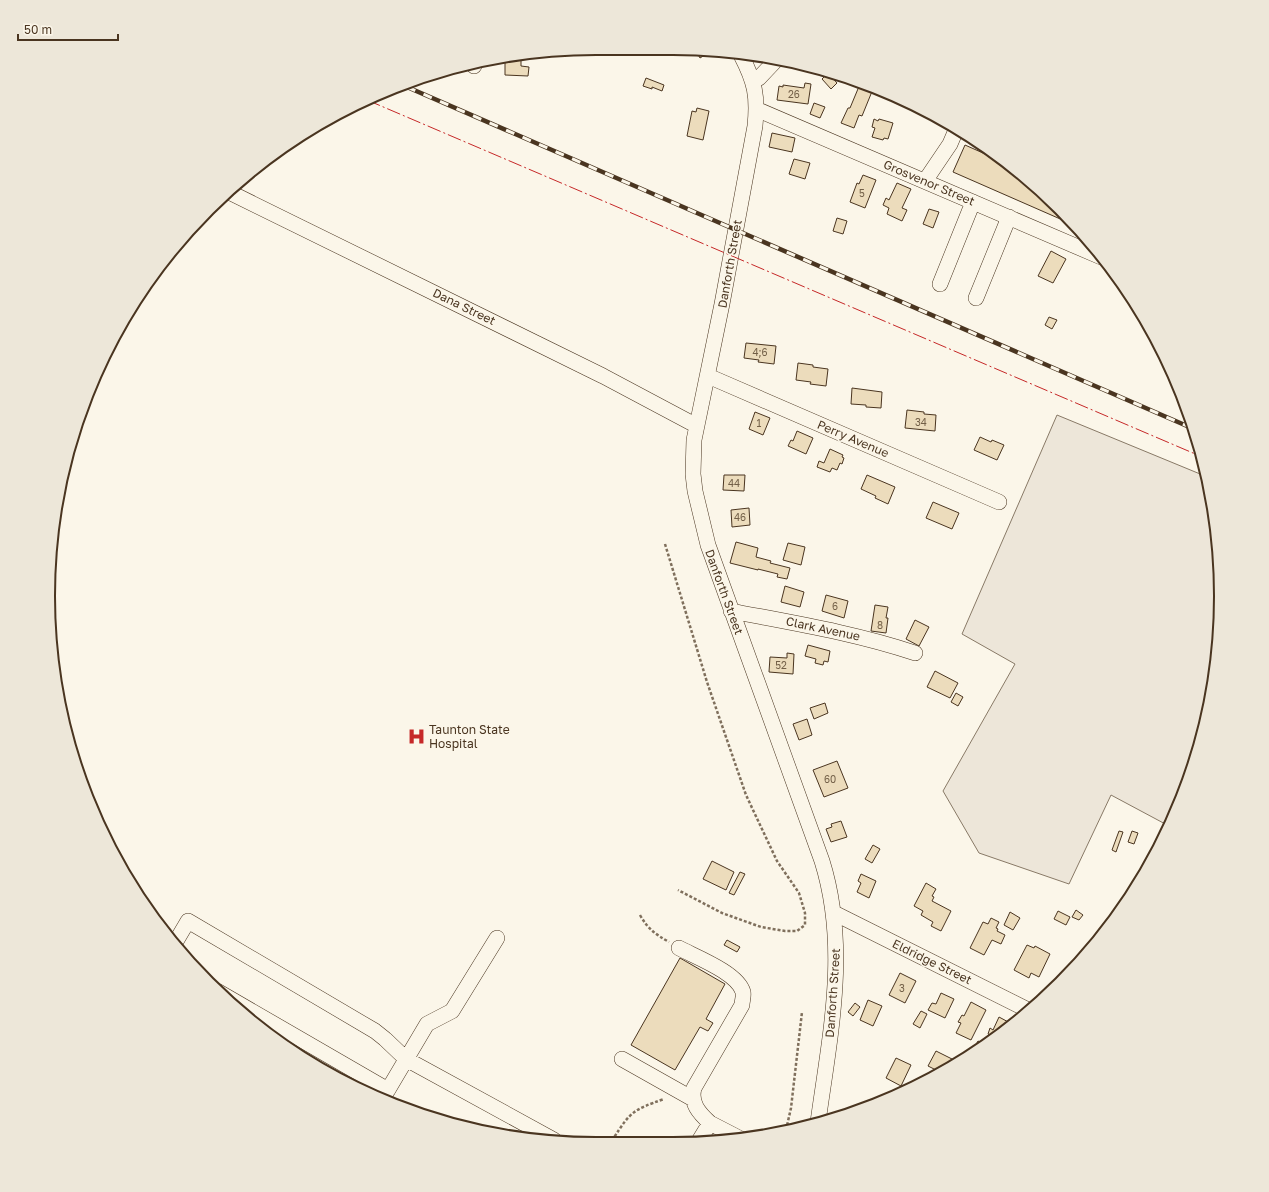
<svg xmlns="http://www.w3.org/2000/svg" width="1269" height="1192" font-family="'Golos Text',sans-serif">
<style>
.green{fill:#ede6d9;stroke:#887966}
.building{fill:#ecdcbc;stroke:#4a3520}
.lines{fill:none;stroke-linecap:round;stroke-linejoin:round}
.minor-casing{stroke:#4a3520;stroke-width:16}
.path{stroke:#7f6f5c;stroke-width:2.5;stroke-dasharray:3 2;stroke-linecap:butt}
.minor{stroke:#fbf6e9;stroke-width:15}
.rail-casing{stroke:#4a3520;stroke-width:4.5}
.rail{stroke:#fbf6e9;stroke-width:3;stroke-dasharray:9;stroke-linecap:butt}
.power{stroke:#c62828;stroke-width:1;stroke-dasharray:14 3 2 3;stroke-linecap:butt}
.labels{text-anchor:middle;stroke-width:3;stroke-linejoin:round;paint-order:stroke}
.number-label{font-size:10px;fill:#725f47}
.street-label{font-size:12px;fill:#4a3520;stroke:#fbf6e9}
.poi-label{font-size:12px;fill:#4a3520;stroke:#fbf6e9;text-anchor:start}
.rim{fill:none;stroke:#4a3520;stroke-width:2}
</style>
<rect width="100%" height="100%" fill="#fbf6e9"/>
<!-- green -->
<path class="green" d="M 1057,415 L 1205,476 L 1216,524 L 1220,632 L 1202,738 L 1169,826 L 1111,795 L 1069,884 L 979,853 L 943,791 L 1015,664 L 962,634 Z"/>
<!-- building -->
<path class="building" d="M 689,49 L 709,49 L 713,50 L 700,58 L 696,51 L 691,53 Z
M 521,55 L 521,66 L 529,67 L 528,76 L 505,75 L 505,57 Z
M 828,73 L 837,83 L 831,89 L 822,79 Z
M 646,78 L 664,85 L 662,91 L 652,87 L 652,89 L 643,86 Z
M 805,83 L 811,84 L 808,104 L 777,100 L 779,86 L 783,87 L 783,85 L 804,88 Z
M 860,84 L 873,89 L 862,116 L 859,115 L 854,128 L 841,123 L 848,108 L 850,108 Z
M 814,103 L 825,107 L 820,118 L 810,114 Z
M 697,108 L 709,111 L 703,140 L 687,136 L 692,111 L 696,112 Z
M 874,119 L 878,121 L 879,119 L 893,123 L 888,139 L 884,138 L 883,140 L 872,137 L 875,128 L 872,127 Z
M 772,133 L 795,138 L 792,152 L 769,147 Z
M 965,145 L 1010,165 L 1074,225 L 953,172 Z
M 794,159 L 810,163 L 805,179 L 789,174 Z
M 863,175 L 876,180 L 865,208 L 850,202 L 857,183 L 859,184 Z
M 897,183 L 911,189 L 902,208 L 907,210 L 902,221 L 887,214 L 889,208 L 883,205 L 886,198 L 889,200 Z
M 929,209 L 939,212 L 933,228 L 923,224 Z
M 837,218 L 847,221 L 843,234 L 833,231 Z
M 1051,251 L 1066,259 L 1053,283 L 1038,276 Z
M 1049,317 L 1057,320 L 1052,329 L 1045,325 Z
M 746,343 L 776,346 L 774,364 L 758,362 L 759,360 L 744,358 Z
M 798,363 L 813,365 L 813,367 L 828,369 L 826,386 L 810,384 L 811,382 L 796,380 Z
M 852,388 L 882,392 L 881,408 L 866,407 L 866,405 L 851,404 Z
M 907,410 L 924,412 L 924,414 L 936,415 L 935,431 L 905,428 Z
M 755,412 L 770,418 L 763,435 L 749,429 Z
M 797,431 L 813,438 L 806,454 L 788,446 L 791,440 L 793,441 Z
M 980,437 L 991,442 L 992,440 L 1004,445 L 997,460 L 974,450 Z
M 830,449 L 843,455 L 842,457 L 844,458 L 842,464 L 840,463 L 837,470 L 832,468 L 830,472 L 817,467 L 819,461 L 824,463 Z
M 724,475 L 745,475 L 744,491 L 723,490 Z
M 867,475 L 895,487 L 888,504 L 875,498 L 876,496 L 861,489 Z
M 933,502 L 959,513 L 952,529 L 926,518 Z
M 749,508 L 750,525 L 732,527 L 731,510 Z
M 736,542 L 758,548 L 756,557 L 771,561 L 770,563 L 790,568 L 787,579 L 777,577 L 778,574 L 758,569 L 758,570 L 730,563 Z
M 788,543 L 805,547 L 801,565 L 783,560 Z
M 785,586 L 804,592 L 800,607 L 781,602 Z
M 826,595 L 848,601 L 844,618 L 822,611 Z
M 875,605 L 888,607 L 886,618 L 888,618 L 886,633 L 871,631 Z
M 915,620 L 929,627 L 919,646 L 906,639 Z
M 808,645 L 830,651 L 828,662 L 824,661 L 823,665 L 815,663 L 816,659 L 805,656 Z
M 787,653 L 794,654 L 793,674 L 769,672 L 770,657 L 787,658 Z
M 935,671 L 958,683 L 950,698 L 927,687 Z
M 956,693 L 963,697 L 958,706 L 951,702 Z
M 825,703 L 828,713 L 814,719 L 810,708 Z
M 807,719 L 812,735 L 799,740 L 793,724 Z
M 837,761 L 848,788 L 824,797 L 813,770 Z
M 841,821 L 847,837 L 831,842 L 826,829 L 832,827 L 831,824 Z
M 1119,831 L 1123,832 L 1116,852 L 1112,850 Z
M 1132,831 L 1138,833 L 1134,844 L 1128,842 Z
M 873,845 L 880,849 L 872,863 L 865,859 Z
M 712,861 L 734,872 L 726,890 L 703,879 Z
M 740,872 L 745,874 L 734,895 L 729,893 Z
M 861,874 L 876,881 L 869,898 L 857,892 L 861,883 L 858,881 Z
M 926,883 L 936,889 L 932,896 L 934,897 L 932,901 L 951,911 L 941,931 L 931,926 L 933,922 L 921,915 L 923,911 L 914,906 Z
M 1076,910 L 1083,915 L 1079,920 L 1072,917 Z
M 1058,911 L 1070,917 L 1066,925 L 1054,919 Z
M 1010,912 L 1020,918 L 1013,930 L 1004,925 Z
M 991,918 L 999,922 L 996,928 L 998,929 L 997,931 L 1005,935 L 1001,944 L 992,940 L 984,955 L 970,948 L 983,922 L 988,924 Z
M 727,940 L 740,947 L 737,952 L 724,945 Z
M 1027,945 L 1034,948 L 1035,946 L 1050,954 L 1039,977 L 1031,973 L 1029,978 L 1014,970 Z
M 680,958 L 725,984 L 706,1019 L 713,1023 L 708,1031 L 700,1027 L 675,1070 L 631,1045 Z
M 900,973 L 916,981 L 905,1003 L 889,995 Z
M 941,993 L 954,999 L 945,1018 L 928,1010 L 932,1003 L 936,1004 Z
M 868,1000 L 882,1006 L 873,1026 L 860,1020 Z
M 971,1002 L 986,1010 L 971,1040 L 956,1033 L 961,1023 L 958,1022 L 962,1015 L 964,1016 Z
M 855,1003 L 860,1007 L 853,1016 L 848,1012 Z
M 921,1011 L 927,1014 L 920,1028 L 913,1024 Z
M 999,1017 L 1012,1024 L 994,1037 L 988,1034 L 990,1028 L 993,1030 Z
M 978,1041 L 984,1044 L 971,1053 Z
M 936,1051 L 954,1060 L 949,1069 L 939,1074 L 940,1072 L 928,1066 Z
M 896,1058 L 911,1065 L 901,1086 L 886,1078 Z
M 957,1058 L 961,1060 L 953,1066 Z
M 456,1119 L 472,1128 L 454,1123 Z"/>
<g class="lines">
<defs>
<path id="minor" d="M 741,55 C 755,82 758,96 755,126 L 722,304 L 694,440 L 693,474 L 695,491 L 708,545 L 822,861 C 849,947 830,1035 818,1122
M 474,64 L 474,66
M 753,81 L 759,78 L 776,60
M 756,109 L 1101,257
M 925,181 L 950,144 L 956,130
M 229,192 L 603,376 L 697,426
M 940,284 L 973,202
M 976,298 L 1009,217
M 708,376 L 999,502
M 731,611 C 793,623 855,633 915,653
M 834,913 L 1030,1011
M 175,943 L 188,921 L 375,1031 L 385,1039 L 406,1059 L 554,1140
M 679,948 C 696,957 738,973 743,992 C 744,996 742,1001 742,1005 L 694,1088 C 690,1103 699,1113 710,1123
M 217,991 L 388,1090
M 622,1059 L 693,1099
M 382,1100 L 427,1024 L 452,1011 L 497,938
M 699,1141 L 710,1123 L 741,1139"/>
</defs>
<!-- minor casing -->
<use href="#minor" class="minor-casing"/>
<!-- path -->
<path class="path" d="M 665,544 L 707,682 L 746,795 L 777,861 L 799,893 L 805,913 L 805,925 L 797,931 L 785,931 L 761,927 L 722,913 L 678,890
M 640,915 C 648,929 655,934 669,942
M 786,1130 L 791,1108 L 802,1012
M 611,1140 L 613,1139 C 631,1111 633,1110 664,1099"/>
<!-- minor -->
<use href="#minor" class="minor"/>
<defs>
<path id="rail" d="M 407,87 L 1194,429"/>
</defs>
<!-- rail casing -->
<use href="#rail" class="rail-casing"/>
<!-- rail -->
<use href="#rail" class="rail"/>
<!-- power -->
<path class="power" d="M 367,100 L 1200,456"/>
</g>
<!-- icons -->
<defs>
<symbol id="hospital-bare" viewBox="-9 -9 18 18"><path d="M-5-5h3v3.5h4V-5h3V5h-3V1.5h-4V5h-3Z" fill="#c62828" stroke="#fbf6e9" stroke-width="2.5" paint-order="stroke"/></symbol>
</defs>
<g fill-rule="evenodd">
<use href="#hospital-bare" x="404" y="724" width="25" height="25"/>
</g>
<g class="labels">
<!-- number labels -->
<g class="number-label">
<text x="794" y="98">26</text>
<text x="862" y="197">5</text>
<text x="760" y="356">4;6</text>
<text x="921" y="426">34</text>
<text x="759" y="427">1</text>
<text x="734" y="487">44</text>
<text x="740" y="521">46</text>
<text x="835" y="610">6</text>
<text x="880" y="629">8</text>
<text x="781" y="669">52</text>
<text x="830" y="783">60</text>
<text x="902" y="992">3</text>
</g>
<!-- street labels -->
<g class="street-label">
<text transform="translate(929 183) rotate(23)" y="4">Grosvenor Street</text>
<text transform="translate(730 264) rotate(-80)" y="4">Danforth Street</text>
<text transform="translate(464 307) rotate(26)" y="4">Dana Street</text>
<text transform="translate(853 439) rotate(23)" y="4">Perry Avenue</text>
<text transform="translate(724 592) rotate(70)" y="4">Danforth Street</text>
<text transform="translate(823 629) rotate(12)" y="4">Clark Avenue</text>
<text transform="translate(932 962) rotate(26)" y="4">Eldridge Street</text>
<text transform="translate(833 993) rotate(-86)" y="4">Danforth Street</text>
</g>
<!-- poi labels -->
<g class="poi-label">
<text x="429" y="734">Taunton State<tspan x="429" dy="14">Hospital</tspan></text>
</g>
</g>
<!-- crop -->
<path d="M0 0H1269V1192H0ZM596 55H673A541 541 0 0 1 1214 596V596A541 541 0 0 1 673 1137H596A541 541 0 0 1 55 596V596A541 541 0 0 1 596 55Z" fill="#ede7d9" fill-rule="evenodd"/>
<path class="rim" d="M596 55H673A541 541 0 0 1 1214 596V596A541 541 0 0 1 673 1137H596A541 541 0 0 1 55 596V596A541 541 0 0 1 596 55Z"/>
<!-- scale -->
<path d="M18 34v6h100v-6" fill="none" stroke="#4a3520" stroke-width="2"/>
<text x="24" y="34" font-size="12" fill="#4a3520" stroke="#fbf6e9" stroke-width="3" paint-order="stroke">50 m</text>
</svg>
